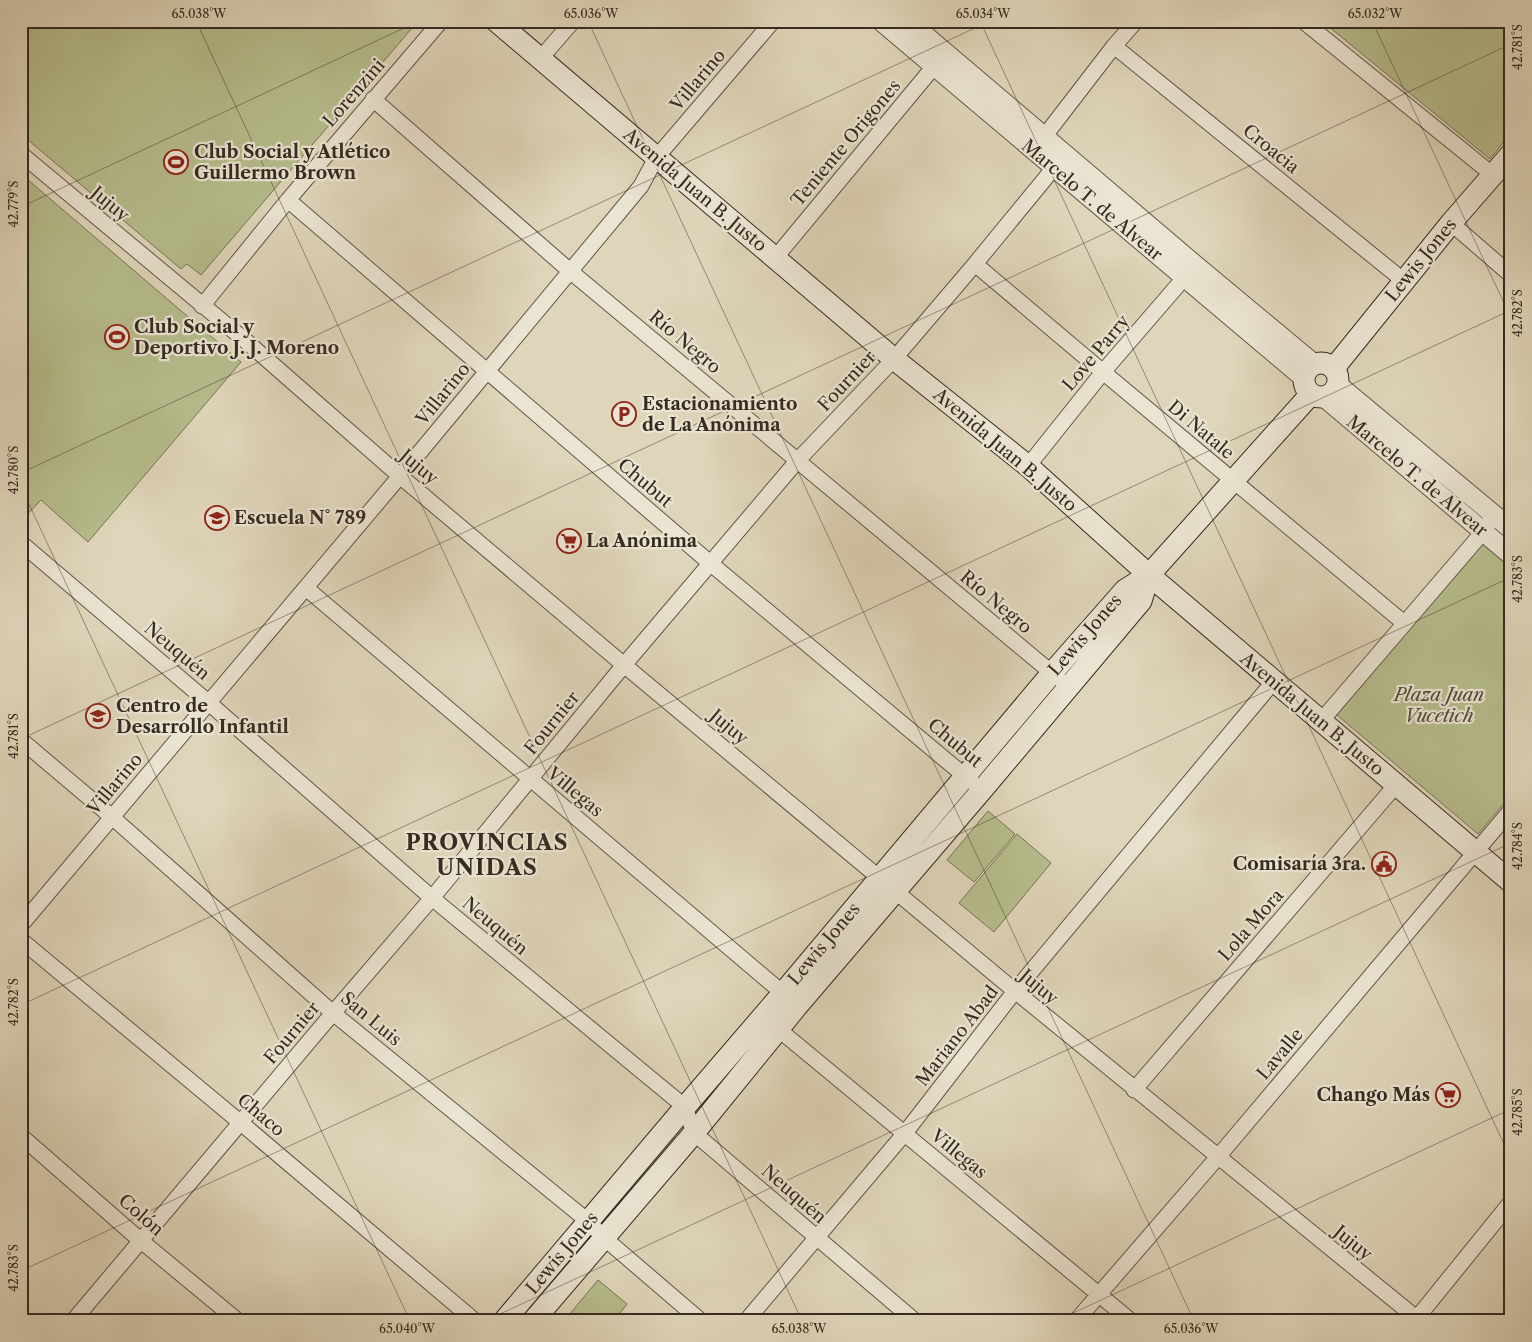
<svg xmlns="http://www.w3.org/2000/svg" width="1532" height="1342" font-family="'Libre Caslon Text',serif">
<style>
.green{fill:#b6bc8c;stroke:#767456}
.lines{fill:none;stroke-linecap:round;stroke-linejoin:round}
.minor-casing{stroke:#605647;stroke-width:17}
.tertiary-casing{stroke:#605647;stroke-width:21}
.secondary-casing{stroke:#362b21;stroke-width:23}
.minor{stroke:#eae4d2;stroke-width:15}
.tertiary{stroke:#eae4d2;stroke-width:19}
.secondary{stroke:#eae4d2;stroke-width:21}
.ticks{fill:none;stroke:#362b21;stroke-width:1;stroke-opacity:0.45}
.labels{text-anchor:middle;stroke-width:4.5;stroke-linejoin:round;paint-order:stroke}
.street-label{font-size:18px;fill:#362b21;stroke:#eae4d2}
.poi-label{font-size:18px;font-weight:bold;fill:#362b21;stroke:#eae4d2;text-anchor:start}
.park-label{font-size:18px;font-style:italic;fill:#504836;stroke:#eae4d2}
.district-label{font-size:22px;font-weight:bold;letter-spacing:1px;fill:#362b21;stroke:#eae4d2}
.neatline{fill:none;stroke:#362b21;stroke-width:2}
.ticks-label{font-size:12px;text-anchor:middle;fill:#362b21}
</style>
<rect width="100%" height="100%" fill="#dfd5ba"/>
<filter id="stains"><feTurbulence type="fractalNoise" baseFrequency=".004" numOctaves="4"/><feColorMatrix values="0 0 0 0 .2 0 0 0 0 .09 0 0 0 0 .02 0 0 0 .5 -.17"/></filter>
<radialGradient id="worn" r=".72"><stop offset=".6" stop-color="#630" stop-opacity="0"/><stop offset="1" stop-color="#630" stop-opacity=".3"/></radialGradient>
<!-- green -->
<path class="green" d="M 21,21 L 418,21 L 201,275 L 187,264 L 181,269 L 21,134 Z
M 1322,21 L 1511,21 L 1511,133 L 1490,159 Z
M 21,174 L 241,362 L 88,542 L 41,500 L 21,521 Z
M 1482,542 L 1511,566 L 1511,795 L 1478,834 L 1337,715 Z
M 988,811 L 1015,834 L 974,882 L 947,860 Z
M 1017,834 L 1051,863 L 994,932 L 959,903 Z
M 671,1134 L 677,1139 L 614,1215 L 608,1210 Z
M 598,1280 L 627,1304 L 614,1321 L 564,1321 Z"/>
<g class="lines">
<defs>
<path id="minor" d="M 1303,21 L 1493,175
M 1114,46 L 1404,281
M 540,59 L 573,21
M 373,99 L 570,271 L 1058,678
M 1037,146 L 1114,46 L 1136,21
M 21,154 L 247,342 L 400,476 L 624,665 L 1015,991 L 1420,1321
M 288,200 L 710,563 L 972,782
M 1451,223 L 1511,275
M 776,257 L 941,58
M 975,264 L 1103,372 L 1404,623
M 202,306 L 288,200 L 441,21
M 1028,466 L 1103,372 L 1191,270
M 21,543 L 209,703 L 432,898 L 685,1107 L 694,1133 L 915,1321
M 306,588 L 791,1000
M 1321,721 L 1483,532 L 1494,515
M 21,740 L 112,817 L 333,1013 L 589,1222 L 603,1237 L 701,1321
M 21,925 L 400,476 L 641,186 L 656,158 L 773,21
M 21,940 L 241,1123 L 475,1321
M 772,1024 L 1131,1321
M 1134,1090 L 1396,785
M 21,1136 L 140,1240 L 238,1321
M 1417,1318 L 1511,1202
M 73,1321 L 333,1013 L 432,898 L 624,665 L 798,460 L 894,359 L 975,264 L 1062,158
M 746,1321 L 905,1133 L 1015,991 L 1274,681
M 1076,1321 L 1217,1158 L 1511,810"/>
<path id="tertiary" d="M 881,21 L 1304,378
M 908,21 L 1195,265 L 1314,364
M 1338,385 L 1511,529
M 1324,397 L 1511,555"/>
<path id="secondary" d="M 496,21 L 894,359 L 1028,466 L 1149,575 L 1511,882
M1304 380a17 17 0 1 1 34 0a17 17 0 1 1-34 0Z
M 1334,368 L 1451,223 L 1511,154
M 504,1321 L 685,1107 L 783,993 L 1052,673 L 1125,590 L 1149,575 L 1311,394
M 533,1321 L 694,1133 L 798,1005 L 982,790 L 1141,601 L 1149,575"/>
</defs>
<!-- minor casing -->
<use href="#minor" class="minor-casing"/>
<!-- tertiary casing -->
<use href="#tertiary" class="tertiary-casing"/>
<!-- secondary casing -->
<use href="#secondary" class="secondary-casing"/>
<!-- minor -->
<use href="#minor" class="minor"/>
<!-- tertiary -->
<use href="#tertiary" class="tertiary"/>
<!-- secondary -->
<use href="#secondary" class="secondary"/>
</g>
<!-- ticks -->
<path class="ticks" d="M 196,21 L 802,1321M 588,21 L 1194,1321M 980,21 L 1511,1159M 1372,21 L 1511,318M 21,207 L 419,21M 21,473 L 990,21M 21,487 L 410,1321M 21,739 L 1511,44M 21,1005 L 1511,310M 21,1271 L 1511,577M 485,1321 L 1511,843M 1056,1321 L 1511,1109"/>
<!-- icons -->
<defs>
<symbol id="stadium-ring" viewBox="-11 -11 22 22"><circle r="9.5" fill="#eae4d2" stroke="#8f2418" stroke-width="1.5"/><path d="M0-5a6.5 5 0 1 0 0 10a6.5 5 0 1 0 0-10ZM-3.5-1.8h7v3.6h-7Z" fill="#8f2418"/></symbol>
<symbol id="parking-ring" viewBox="-11 -11 22 22"><circle r="9.5" fill="#eae4d2" stroke="#8f2418" stroke-width="1.5"/><path d="M-3.5-5.5H1a3.5 3.5 0 0 1 0 7H-1V5.5H-3.5ZM-1-3.4V-.6H.8a1.4 1.4 0 0 0 0-2.8Z" fill="#8f2418"/></symbol>
<symbol id="school-ring" viewBox="-11 -11 22 22"><circle r="9.5" fill="#eae4d2" stroke="#8f2418" stroke-width="1.5"/><path d="M0-5L7-2L0 1L-7-2ZM-4 1L0 2.5L4 1V4Q0 6-4 4Z" fill="#8f2418"/></symbol>
<symbol id="supermarket-ring" viewBox="-11 -11 22 22"><circle r="9.5" fill="#eae4d2" stroke="#8f2418" stroke-width="1.5"/><path d="M-6-5.5h2.5l.6 2H6L4.5 2H-2.5L-4.4-4H-6ZM-1.5 3.2a1.3 1.3 0 1 0 .1 0ZM3 3.2a1.3 1.3 0 1 0 .1 0Z" fill="#8f2418"/></symbol>
<symbol id="civic-ring" viewBox="-11 -11 22 22"><circle r="9.5" fill="#eae4d2" stroke="#8f2418" stroke-width="1.5"/><path d="M-.6-6.5H3V-4.5H.6V-3L4-1V1h2V6H-6V1h2V-1L-.6-3ZM-1.2 2.5V6h2.4V2.5Z" fill="#8f2418"/></symbol>
</defs>
<g fill-rule="evenodd">
<use href="#stadium-ring" x="162" y="148" width="28" height="28"/>
<use href="#stadium-ring" x="103" y="323" width="28" height="28"/>
<use href="#parking-ring" x="610" y="400" width="28" height="28"/>
<use href="#school-ring" x="203" y="504" width="28" height="28"/>
<use href="#supermarket-ring" x="555" y="527" width="28" height="28"/>
<use href="#school-ring" x="84" y="702" width="28" height="28"/>
<use href="#civic-ring" x="1370" y="850" width="28" height="28"/>
<use href="#supermarket-ring" x="1434" y="1081" width="28" height="28"/>
</g>
<g class="labels">
<!-- street labels -->
<g class="street-label">
<text transform="translate(698 80) rotate(-50)" y="6">Villarino</text>
<text transform="translate(354 93) rotate(-49)" y="6">Lorenzini</text>
<text transform="translate(846 143) rotate(-50)" y="6">Teniente Origones</text>
<text transform="translate(1271 149) rotate(39)" y="6">Croacia</text>
<text transform="translate(695 190) rotate(40)" y="6">Avenida Juan B. Justo</text>
<text transform="translate(1092 200) rotate(40)" y="6">Marcelo T. de Alvear</text>
<text transform="translate(110 204) rotate(40)" y="6">Jujuy</text>
<text transform="translate(1421 260) rotate(-51)" y="6">Lewis Jones</text>
<text transform="translate(685 342) rotate(40)" y="6">Río Negro</text>
<text transform="translate(1096 353) rotate(-50)" y="6">Love Parry</text>
<text transform="translate(847 381) rotate(-47)" y="6">Fournier</text>
<text transform="translate(443 394) rotate(-51)" y="6">Villarino</text>
<text transform="translate(1201 430) rotate(40)" y="6">Di Natale</text>
<text transform="translate(1005 450) rotate(40)" y="6">Avenida Juan B. Justo</text>
<text transform="translate(419 467) rotate(40)" y="6">Jujuy</text>
<text transform="translate(1417 476) rotate(40)" y="6">Marcelo T. de Alvear</text>
<text transform="translate(645 483) rotate(40)" y="6">Chubut</text>
<text transform="translate(996 602) rotate(40)" y="6">Río Negro</text>
<text transform="translate(1085 635) rotate(-49)" y="6">Lewis Jones</text>
<text transform="translate(177 651) rotate(40)" y="6">Neuquén</text>
<text transform="translate(1312 714) rotate(40)" y="6">Avenida Juan B. Justo</text>
<text transform="translate(552 723) rotate(-51)" y="6">Fournier</text>
<text transform="translate(729 727) rotate(40)" y="6">Jujuy</text>
<text transform="translate(955 743) rotate(40)" y="6">Chubut</text>
<text transform="translate(115 784) rotate(-50)" y="6">Villarino</text>
<text transform="translate(575 792) rotate(40)" y="6">Villegas</text>
<text transform="translate(1251 925) rotate(-49)" y="6">Lola Mora</text>
<text transform="translate(495 926) rotate(40)" y="6">Neuquén</text>
<text transform="translate(824 944) rotate(-50)" y="6">Lewis Jones</text>
<text transform="translate(1039 987) rotate(40)" y="6">Jujuy</text>
<text transform="translate(371 1019) rotate(40)" y="6">San Luis</text>
<text transform="translate(292 1033) rotate(-50)" y="6">Fournier</text>
<text transform="translate(957 1036) rotate(-52)" y="6">Mariano Abad</text>
<text transform="translate(1280 1054) rotate(-50)" y="6">Lavalle</text>
<text transform="translate(261 1115) rotate(40)" y="6">Chaco</text>
<text transform="translate(959 1154) rotate(39)" y="6">Villegas</text>
<text transform="translate(794 1194) rotate(41)" y="6">Neuquén</text>
<text transform="translate(141 1215) rotate(41)" y="6">Colón</text>
<text transform="translate(1353 1243) rotate(39)" y="6">Jujuy</text>
<text transform="translate(562 1253) rotate(-50)" y="6">Lewis Jones</text>
</g>
<!-- poi labels -->
<g class="poi-label">
<text x="194" y="158">Club Social y Atlético<tspan x="194" dy="21">Guillermo Brown</tspan></text>
<text x="134" y="333">Club Social y<tspan x="134" dy="21">Deportivo J. J. Moreno</tspan></text>
<text x="642" y="410">Estacionamiento<tspan x="642" dy="21">de La Anónima</tspan></text>
<text x="234" y="524">Escuela N° 789</text>
<text x="586" y="547">La Anónima</text>
<text x="116" y="712">Centro de<tspan x="116" dy="21">Desarrollo Infantil</tspan></text>
<text x="1366" y="870" text-anchor="end">Comisaría 3ra.</text>
<text x="1430" y="1101" text-anchor="end">Chango Más</text>
</g>
<!-- park labels -->
<g class="park-label">
<text x="1439" y="701">Plaza Juan<tspan x="1439" dy="21">Vucetich</tspan></text>
</g>
<!-- district labels -->
<g class="district-label">
<text x="487" y="850">PROVINCIAS<tspan x="487" dy="25">UNIDAS</tspan></text>
</g>
</g>
<!-- margin -->
<rect width="1532" height="1342" fill="none" stroke="#dfd5ba" stroke-width="55"/>
<rect x="28" y="28" width="1476" height="1286" class="neatline"/>
<g class="ticks-label">
<text x="199" y="18">65.038°W</text>
<text x="591" y="18">65.036°W</text>
<text x="983" y="18">65.034°W</text>
<text x="1375" y="18">65.032°W</text>
<text transform="translate(1518 47) rotate(-90)" y="4">42.781°S</text>
<text transform="translate(14 204) rotate(-90)" y="4">42.779°S</text>
<text transform="translate(1518 313) rotate(-90)" y="4">42.782°S</text>
<text transform="translate(14 470) rotate(-90)" y="4">42.780°S</text>
<text transform="translate(1518 579) rotate(-90)" y="4">42.783°S</text>
<text transform="translate(14 736) rotate(-90)" y="4">42.781°S</text>
<text transform="translate(1518 846) rotate(-90)" y="4">42.784°S</text>
<text transform="translate(14 1002) rotate(-90)" y="4">42.782°S</text>
<text transform="translate(1518 1112) rotate(-90)" y="4">42.785°S</text>
<text transform="translate(14 1268) rotate(-90)" y="4">42.783°S</text>
<text x="407" y="1333">65.040°W</text>
<text x="799" y="1333">65.038°W</text>
<text x="1191" y="1333">65.036°W</text>
</g>
<rect width="100%" height="100%" filter="url(#stains)"/>
<rect width="100%" height="100%" fill="url(#worn)"/>
</svg>
